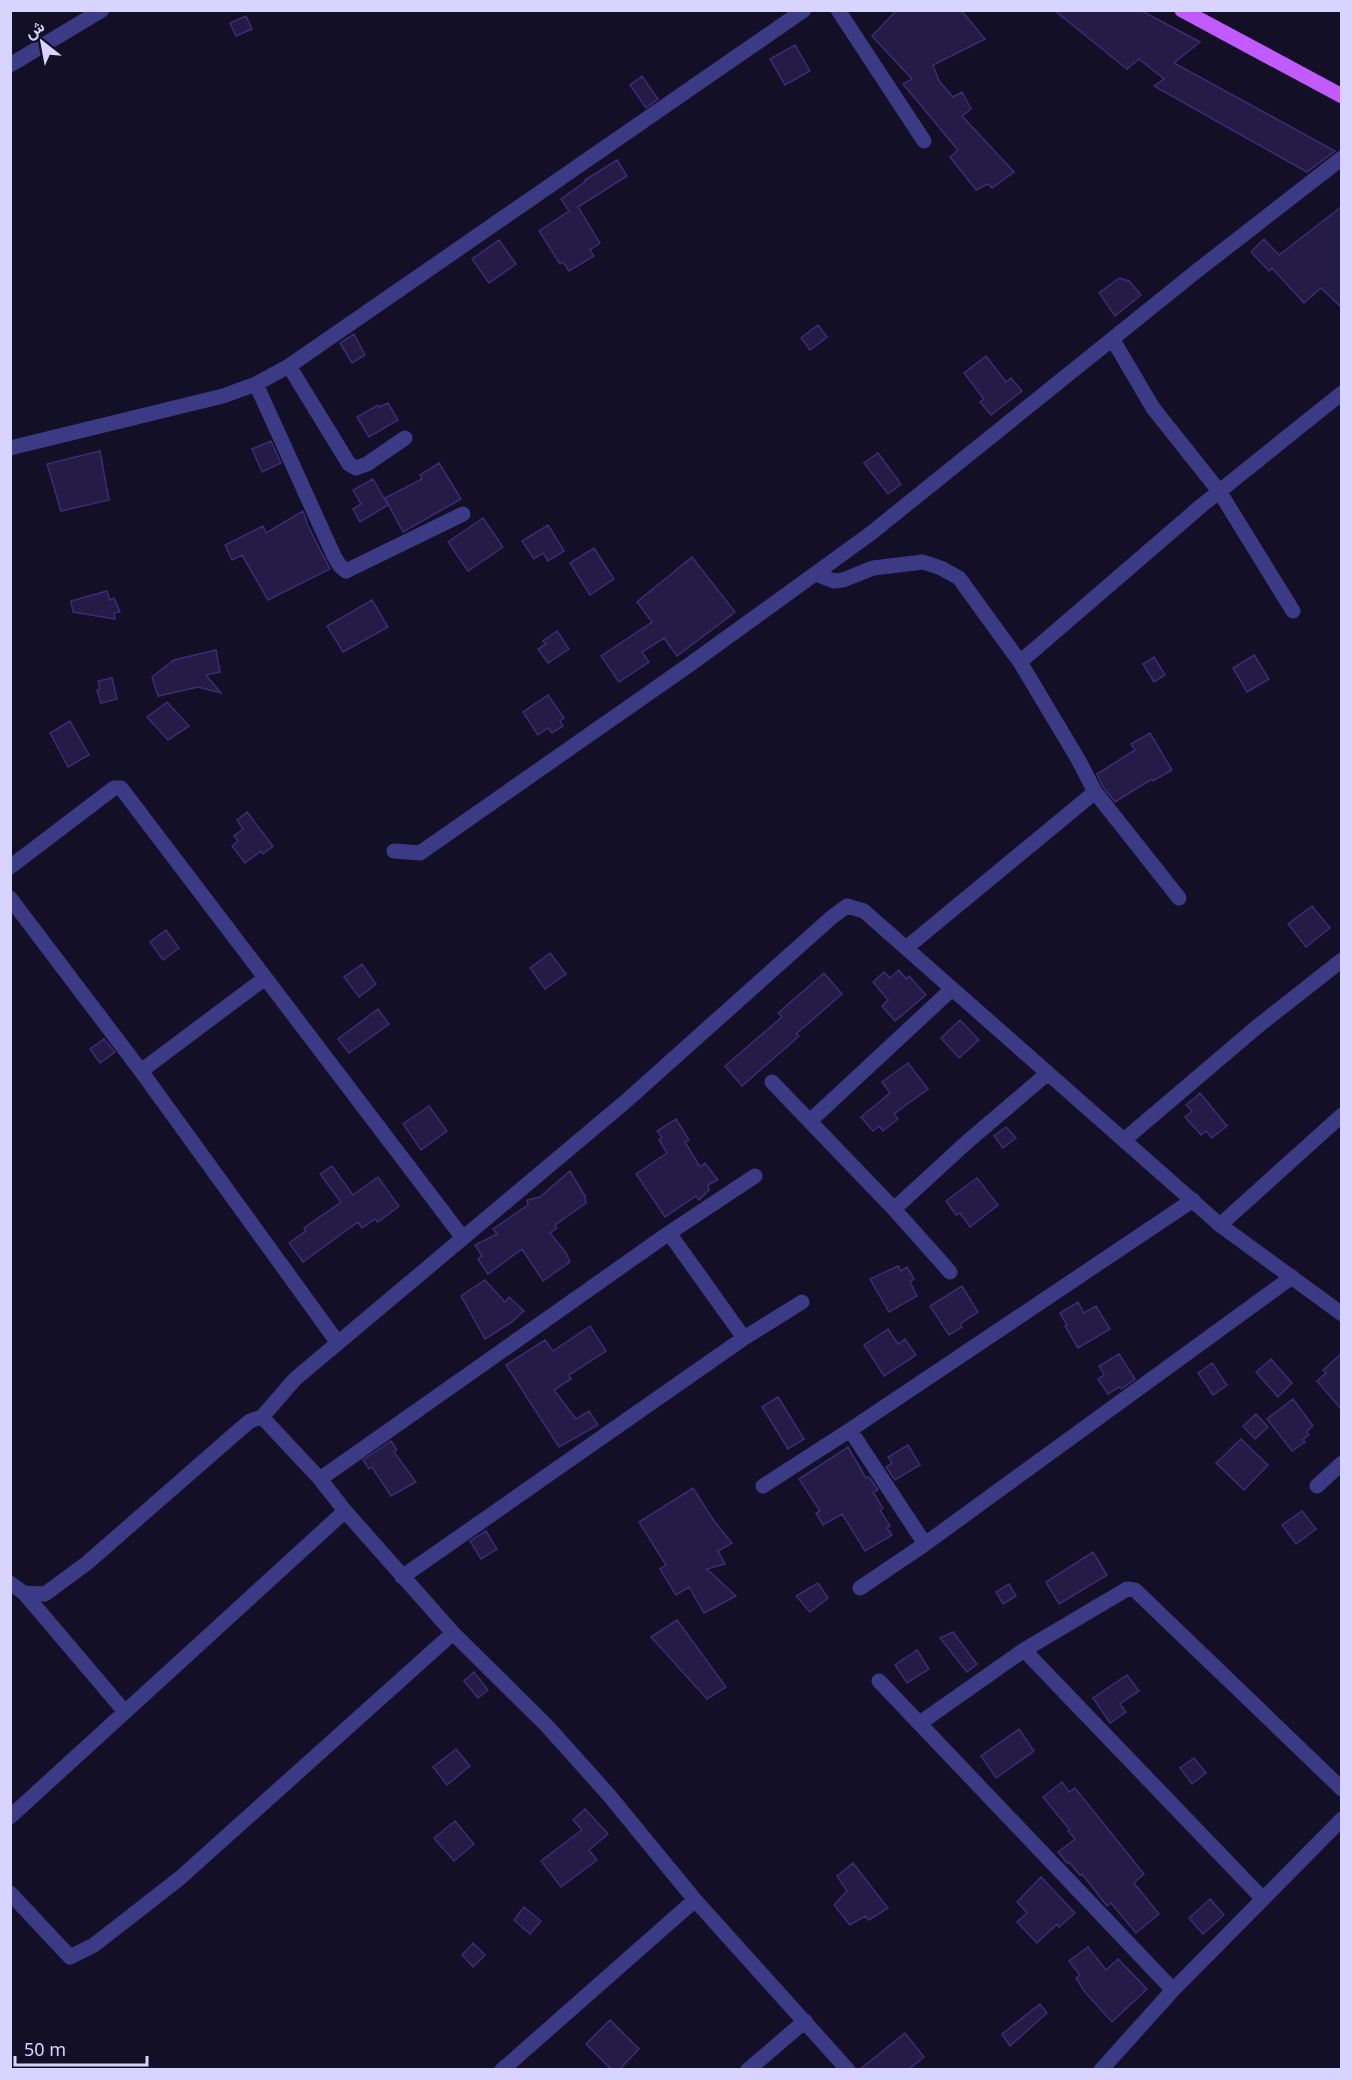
<svg xmlns="http://www.w3.org/2000/svg" width="1352" height="2080" font-family="'Noto Sans',Vazirmatn,sans-serif">
<style>
.building{fill:#241b47;stroke:#3b2d73;stroke-width:1.5}
.lines{fill:none;stroke-linecap:round;stroke-linejoin:round}
.minor{stroke:#3d3a85;stroke-width:15}
.major{stroke:#c25bff;stroke-width:15}
</style>
<rect width="100%" height="100%" fill="#130f26"/>
<!-- building -->
<path class="building" d="M 897,10 L 961,10 L 985,39 L 933,65 L 939,81 L 953,97 L 962,92 L 971,109 L 962,116 L 1014,172 L 992,188 L 988,184 L 976,190 L 950,157 L 958,150 L 903,84 L 912,79 L 872,36 Z
M 1054,10 L 1140,10 L 1200,42 L 1174,63 L 1335,151 L 1307,172 L 1154,86 L 1164,79 L 1139,59 L 1127,69 Z
M 246,16 L 252,29 L 236,36 L 230,23 Z
M 795,45 L 810,71 L 785,85 L 770,59 Z
M 642,76 L 658,99 L 646,108 L 630,85 Z
M 617,160 L 627,176 L 578,207 L 600,243 L 590,250 L 594,256 L 569,271 L 563,262 L 560,264 L 539,231 L 569,211 L 561,199 L 586,181 L 585,180 Z
M 1341,207 L 1341,307 L 1321,288 L 1304,303 L 1272,268 L 1269,271 L 1251,252 L 1264,239 L 1279,255 Z
M 499,240 L 516,264 L 489,283 L 472,259 Z
M 1119,278 L 1129,281 L 1141,295 L 1115,316 L 1099,293 Z
M 818,325 L 827,337 L 810,350 L 801,338 Z
M 354,334 L 365,355 L 352,363 L 340,343 Z
M 986,356 L 1006,382 L 1011,378 L 1022,391 L 991,415 L 980,402 L 984,399 L 964,373 Z
M 388,403 L 398,420 L 369,437 L 357,417 L 378,405 L 379,407 Z
M 271,441 L 281,463 L 262,472 L 252,449 Z
M 100,451 L 109,500 L 61,511 L 47,464 Z
M 878,453 L 901,484 L 888,494 L 864,463 Z
M 439,463 L 461,499 L 403,532 L 385,498 L 422,479 L 420,475 Z
M 373,479 L 388,505 L 360,522 L 353,509 L 361,504 L 353,490 Z
M 303,511 L 308,526 L 330,569 L 268,600 L 242,555 L 232,560 L 225,545 L 263,526 L 266,533 Z
M 483,518 L 503,547 L 468,571 L 448,542 Z
M 548,525 L 564,551 L 548,561 L 543,553 L 534,559 L 522,541 Z
M 594,548 L 614,579 L 590,595 L 570,563 Z
M 692,557 L 735,612 L 677,656 L 664,638 L 642,652 L 649,662 L 619,682 L 601,656 L 652,622 L 637,602 Z
M 107,591 L 110,600 L 114,598 L 120,612 L 114,613 L 115,619 L 73,612 L 71,601 Z
M 372,600 L 388,627 L 343,652 L 327,626 Z
M 557,631 L 569,649 L 548,663 L 538,649 L 546,644 L 543,641 Z
M 216,650 L 220,672 L 206,675 L 221,693 L 198,687 L 158,696 L 152,677 L 174,660 Z
M 1254,655 L 1269,679 L 1247,692 L 1233,668 Z
M 1154,657 L 1165,675 L 1154,682 L 1143,664 Z
M 112,678 L 117,699 L 101,703 L 97,690 L 100,689 L 98,681 Z
M 548,695 L 564,718 L 560,721 L 563,726 L 552,733 L 548,728 L 538,735 L 523,712 Z
M 167,702 L 189,726 L 168,740 L 147,717 Z
M 70,721 L 89,755 L 68,767 L 50,733 Z
M 1150,733 L 1172,770 L 1153,781 L 1152,779 L 1115,802 L 1103,787 L 1097,774 L 1135,750 L 1131,744 Z
M 247,812 L 273,846 L 263,854 L 261,851 L 245,863 L 232,846 L 238,841 L 234,836 L 243,829 L 237,820 Z
M 1312,906 L 1330,928 L 1306,947 L 1288,924 Z
M 166,930 L 179,948 L 163,960 L 150,942 Z
M 550,953 L 566,974 L 545,989 L 530,968 Z
M 362,964 L 376,984 L 359,997 L 344,977 Z
M 899,970 L 906,979 L 909,976 L 926,995 L 895,1021 L 882,1006 L 888,1000 L 873,982 L 884,972 L 890,978 Z
M 824,973 L 842,994 L 796,1034 L 799,1036 L 742,1086 L 725,1066 L 782,1017 L 778,1013 Z
M 378,1009 L 389,1024 L 349,1053 L 338,1039 Z
M 960,1020 L 979,1040 L 959,1058 L 941,1038 Z
M 104,1039 L 115,1052 L 100,1063 L 90,1049 Z
M 908,1063 L 928,1089 L 894,1114 L 898,1119 L 883,1131 L 879,1126 L 873,1131 L 861,1117 L 890,1093 L 882,1082 Z
M 1200,1093 L 1227,1126 L 1212,1138 L 1206,1131 L 1201,1135 L 1185,1117 L 1192,1111 L 1186,1105 Z
M 429,1106 L 447,1131 L 421,1150 L 403,1124 Z
M 676,1119 L 689,1140 L 685,1142 L 700,1167 L 705,1163 L 718,1180 L 708,1185 L 709,1190 L 699,1200 L 696,1196 L 665,1217 L 636,1174 L 667,1153 L 659,1140 L 662,1138 L 657,1131 Z
M 1006,1127 L 1016,1138 L 1003,1148 L 994,1136 Z
M 332,1166 L 353,1195 L 378,1177 L 399,1206 L 378,1222 L 375,1219 L 362,1228 L 358,1222 L 303,1262 L 289,1243 L 306,1231 L 304,1228 L 341,1202 L 320,1174 Z
M 570,1171 L 585,1196 L 586,1203 L 555,1225 L 557,1228 L 550,1233 L 566,1253 L 570,1262 L 543,1281 L 522,1249 L 488,1274 L 478,1259 L 482,1256 L 475,1245 L 497,1234 L 493,1229 L 528,1205 L 527,1200 L 540,1197 Z
M 977,1178 L 998,1205 L 970,1227 L 960,1213 L 956,1215 L 946,1201 Z
M 898,1266 L 901,1271 L 907,1267 L 914,1279 L 910,1282 L 917,1296 L 889,1312 L 870,1279 Z
M 485,1280 L 505,1302 L 509,1297 L 524,1311 L 512,1322 L 485,1339 L 461,1296 Z
M 962,1286 L 978,1312 L 960,1324 L 962,1327 L 949,1335 L 930,1306 Z
M 1078,1302 L 1084,1313 L 1096,1306 L 1110,1329 L 1078,1348 L 1065,1326 L 1067,1325 L 1060,1313 Z
M 590,1326 L 606,1351 L 569,1375 L 571,1379 L 554,1390 L 576,1419 L 589,1411 L 598,1425 L 559,1447 L 506,1365 L 545,1340 L 553,1351 Z
M 888,1329 L 898,1344 L 905,1339 L 916,1355 L 884,1376 L 864,1345 Z
M 1119,1354 L 1135,1379 L 1121,1389 L 1119,1387 L 1108,1394 L 1098,1379 L 1104,1375 L 1099,1366 Z
M 1341,1354 L 1341,1409 L 1317,1381 L 1326,1373 L 1323,1370 Z
M 1271,1359 L 1292,1383 L 1278,1397 L 1256,1372 Z
M 1212,1363 L 1227,1385 L 1213,1395 L 1198,1373 Z
M 778,1397 L 804,1439 L 788,1449 L 762,1407 Z
M 1293,1399 L 1313,1426 L 1306,1432 L 1309,1434 L 1303,1440 L 1305,1442 L 1292,1451 L 1267,1419 Z
M 1256,1414 L 1268,1427 L 1255,1439 L 1243,1426 Z
M 1241,1439 L 1268,1465 L 1244,1490 L 1216,1463 Z
M 391,1441 L 397,1450 L 394,1452 L 416,1482 L 391,1496 L 372,1467 L 369,1469 L 363,1460 Z
M 908,1445 L 920,1465 L 895,1480 L 886,1467 L 892,1463 L 888,1457 Z
M 848,1447 L 866,1478 L 869,1477 L 878,1490 L 873,1492 L 883,1508 L 880,1510 L 890,1526 L 887,1528 L 892,1535 L 865,1551 L 842,1514 L 823,1525 L 816,1513 L 820,1511 L 799,1479 Z
M 693,1488 L 714,1521 L 732,1543 L 718,1551 L 725,1564 L 707,1569 L 736,1596 L 704,1613 L 689,1587 L 676,1595 L 660,1569 L 666,1565 L 639,1522 Z
M 1302,1511 L 1316,1529 L 1296,1544 L 1282,1525 Z
M 486,1531 L 497,1549 L 481,1559 L 470,1541 Z
M 1093,1552 L 1107,1575 L 1059,1604 L 1046,1582 Z
M 818,1583 L 828,1598 L 810,1612 L 796,1596 Z
M 1009,1584 L 1016,1596 L 1003,1604 L 996,1592 Z
M 677,1620 L 726,1687 L 707,1699 L 651,1637 Z
M 953,1632 L 977,1664 L 967,1672 L 940,1638 Z
M 917,1650 L 929,1669 L 907,1683 L 895,1665 Z
M 474,1672 L 488,1690 L 478,1698 L 464,1681 Z
M 1127,1675 L 1139,1691 L 1120,1704 L 1126,1712 L 1110,1723 L 1093,1698 Z
M 1019,1729 L 1034,1751 L 996,1778 L 981,1756 Z
M 456,1749 L 470,1766 L 447,1785 L 433,1767 Z
M 1194,1758 L 1206,1773 L 1192,1784 L 1180,1768 Z
M 1062,1782 L 1069,1792 L 1075,1788 L 1144,1874 L 1134,1883 L 1159,1914 L 1136,1933 L 1111,1903 L 1107,1906 L 1082,1874 L 1080,1875 L 1069,1862 L 1067,1863 L 1058,1852 L 1075,1839 L 1068,1831 L 1070,1830 L 1043,1797 Z
M 585,1809 L 608,1834 L 589,1850 L 597,1860 L 561,1887 L 541,1861 L 582,1830 L 573,1820 Z
M 455,1821 L 474,1844 L 454,1861 L 434,1838 Z
M 853,1863 L 888,1908 L 869,1920 L 865,1916 L 850,1925 L 834,1905 L 847,1891 L 837,1876 Z
M 1041,1877 L 1075,1913 L 1059,1927 L 1057,1924 L 1037,1943 L 1017,1922 L 1027,1913 L 1017,1902 Z
M 1210,1899 L 1224,1915 L 1203,1934 L 1189,1918 Z
M 524,1907 L 541,1921 L 530,1934 L 514,1920 Z
M 473,1943 L 485,1955 L 473,1967 L 462,1955 Z
M 1088,1947 L 1106,1970 L 1118,1959 L 1147,1989 L 1112,2022 L 1084,1991 L 1076,1978 L 1080,1975 L 1069,1961 Z
M 1040,2004 L 1047,2013 L 1010,2046 L 1002,2034 Z
M 610,2020 L 639,2049 L 619,2070 L 612,2070 L 586,2044 Z
M 905,2033 L 924,2057 L 908,2070 L 859,2070 Z"/>
<g class="lines">
<!-- minor -->
<path class="minor" d="M 838,10 L 924,141
M 10,65 L 102,10
M 1113,340 L 1153,408 L 1219,491 L 1293,611
M 289,366 L 349,464 L 356,468 L 367,464 L 405,438
M 256,384 L 334,556 L 340,566 L 346,571 L 463,514
M 10,448 L 223,396 L 256,384 L 289,366 L 804,10
M 816,574 L 834,581 L 843,580 L 873,568 L 923,562 L 941,568 L 959,578 L 1020,662 L 1078,759 L 1095,792 L 906,948
M 1020,662 L 1201,506 L 1342,393
M 1095,792 L 1179,898
M 394,851 L 420,853 L 689,665 L 870,534 L 1198,270 L 1342,158
M 10,867 L 114,788 L 121,788 L 463,1238
M 10,898 L 141,1071 L 338,1343
M 141,1071 L 265,978
M 772,1082 L 894,1209 L 950,1272
M 810,1121 L 952,989
M 1124,1140 L 1258,1026 L 1342,960
M 894,1209 L 967,1142 L 1048,1073
M 1220,1225 L 1342,1115
M 669,1233 L 744,1338
M 262,1417 L 295,1379 L 625,1102 L 832,917 L 847,906 L 864,911 L 1220,1225 L 1342,1314
M 850,1430 L 925,1544
M 320,1479 L 669,1233 L 755,1176
M 763,1486 L 850,1430 L 1193,1200
M 1317,1486 L 1342,1463
M 402,1577 L 744,1338 L 802,1302
M 10,1583 L 24,1593 L 45,1594 L 87,1563 L 237,1432 L 250,1421 L 262,1417 L 320,1479 L 345,1511 L 453,1633 L 547,1726 L 608,1794 L 695,1900 L 848,2070
M 860,1588 L 925,1544 L 1292,1277
M 24,1593 L 125,1712
M 1024,1650 L 1263,1899
M 879,1681 L 1173,1990
M 920,1723 L 1024,1650 L 1127,1589 L 1135,1590 L 1342,1789
M 10,1817 L 345,1511
M 10,1893 L 70,1957 L 94,1945 L 180,1878 L 453,1633
M 502,2070 L 695,1900
M 748,2070 L 805,2021
M 1101,2070 L 1173,1990 L 1342,1819"/>
<!-- major -->
<path class="major" d="M 1182,10 L 1342,96"/>
</g>
<!-- border -->
<rect width="1352" height="2080" fill="none" stroke="#d9d4ff" stroke-width="24"/>
<!-- north arrow -->
<g transform="translate(42 42) rotate(329)" stroke="#130f26" stroke-width="4.5" paint-order="stroke">
<path d="M0-4.5L10 22L0 15L-10 22Z" fill="#d9d4ff"/>
<text y="-9" font-size="16" font-weight="bold" text-anchor="middle" fill="#d9d4ff">ش</text>
</g>
<!-- scale -->
<path d="M15 2056v9h132v-9" fill="none" stroke="#d9d4ff" stroke-width="3"/>
<text x="24" y="2056" font-size="18" fill="#d9d4ff" stroke="#130f26" stroke-width="4.5" paint-order="stroke">50 m</text>
</svg>
